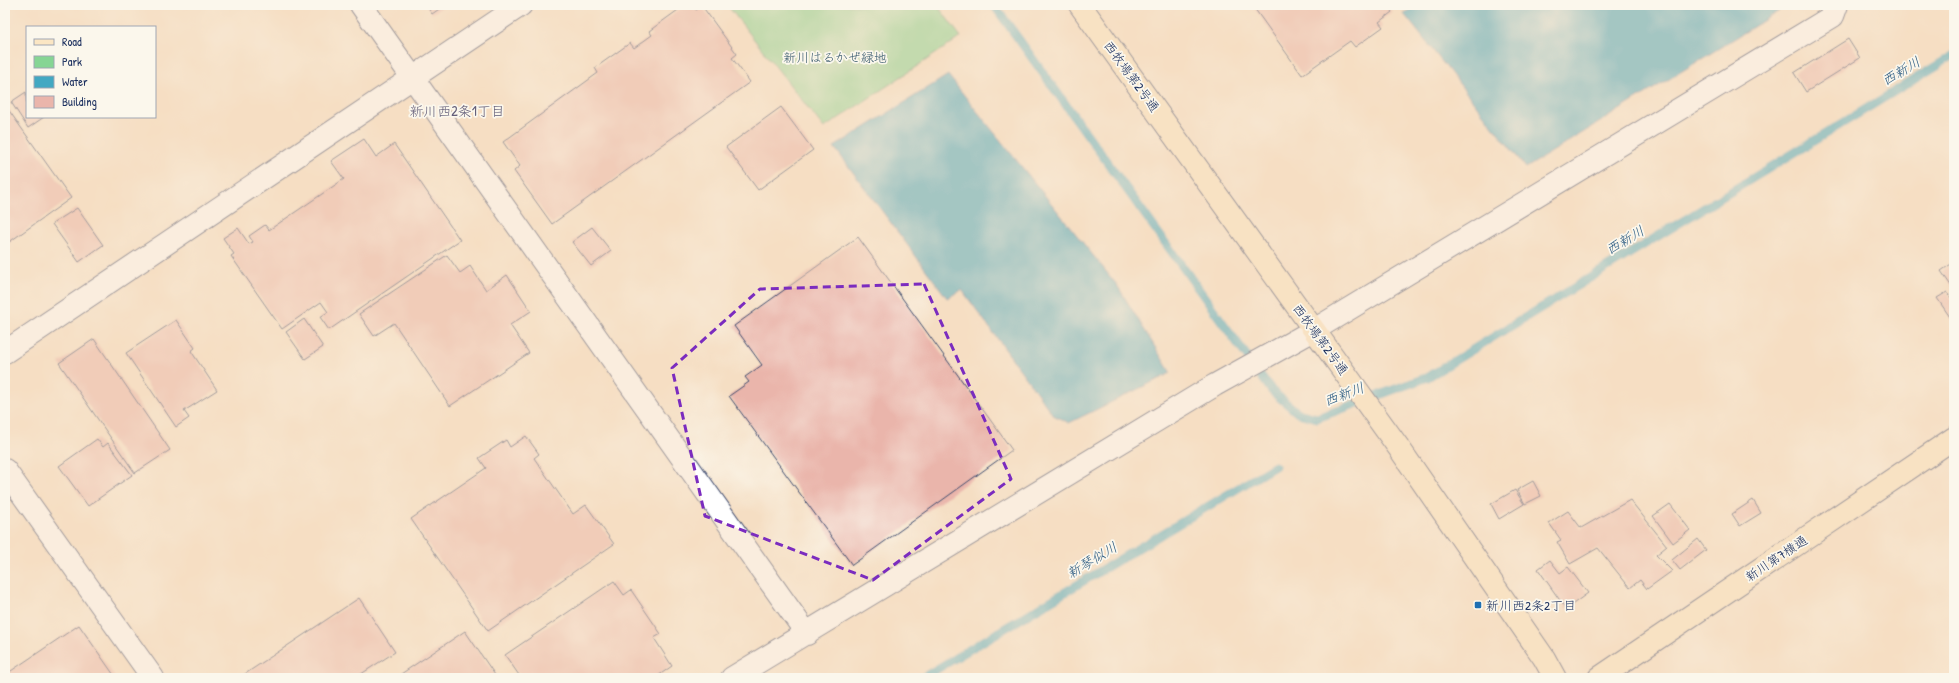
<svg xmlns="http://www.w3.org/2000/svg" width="1959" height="683" font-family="'Patrick Hand','Klee One',sans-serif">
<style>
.green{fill:#86d594;stroke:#508279}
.water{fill:#42a8c2;stroke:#2e6c90}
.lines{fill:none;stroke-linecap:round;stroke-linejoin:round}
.stream{stroke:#42a8c2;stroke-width:9}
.building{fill:#eab5ab}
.street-casing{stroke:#3c496d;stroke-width:24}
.secondary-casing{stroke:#3c496d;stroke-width:24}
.street{stroke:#fff;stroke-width:22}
.secondary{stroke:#fbe6c4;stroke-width:22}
.marked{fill:none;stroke:#7b2cbf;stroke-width:3;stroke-dasharray:8 5;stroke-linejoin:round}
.poi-dot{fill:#1f6fb2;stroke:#fbf7ec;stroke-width:1.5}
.labels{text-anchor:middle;stroke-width:3.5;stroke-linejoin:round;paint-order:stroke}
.park-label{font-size:13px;fill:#36586c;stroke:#fbf7ec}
.street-label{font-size:13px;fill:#1b2f5e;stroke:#fbf7ec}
.poi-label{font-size:13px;fill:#1b2f5e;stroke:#fbf7ec;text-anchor:start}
.water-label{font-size:14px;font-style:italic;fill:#295981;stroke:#fbf7ec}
.neighbourhood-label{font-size:14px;fill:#635e79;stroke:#fbf7ec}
</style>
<rect width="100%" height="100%" fill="#fbf7ec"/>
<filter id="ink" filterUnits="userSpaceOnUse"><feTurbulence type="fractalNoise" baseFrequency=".025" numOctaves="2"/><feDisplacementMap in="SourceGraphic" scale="8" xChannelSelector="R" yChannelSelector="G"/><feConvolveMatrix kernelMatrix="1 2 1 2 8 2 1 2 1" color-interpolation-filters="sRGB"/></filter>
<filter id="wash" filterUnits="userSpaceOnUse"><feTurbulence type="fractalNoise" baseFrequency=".012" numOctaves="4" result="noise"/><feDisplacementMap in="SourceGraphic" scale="16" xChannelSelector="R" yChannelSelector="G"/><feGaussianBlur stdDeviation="0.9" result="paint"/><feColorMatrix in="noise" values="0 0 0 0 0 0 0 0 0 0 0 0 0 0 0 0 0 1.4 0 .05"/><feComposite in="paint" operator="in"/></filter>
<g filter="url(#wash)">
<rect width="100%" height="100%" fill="#f5dec3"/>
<!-- green -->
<path class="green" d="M 727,5 L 937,5 L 961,37 L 824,128 Z"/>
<!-- water -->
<path class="water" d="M 1417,5 L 1780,5 L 1779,11 L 1526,168 L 1404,14 Z
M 948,75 L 1117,285 L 1171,373 L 1069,423 L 1053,415 L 962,290 L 947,298 L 834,147 Z"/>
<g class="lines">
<!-- stream -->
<path class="stream" d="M 994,5 L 1272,391 L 1298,413 L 1317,418 L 1428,377 L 1954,55
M 922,678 L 1275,466"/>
</g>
<g id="blocks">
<!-- building -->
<path class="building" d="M 426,5 L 445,5 L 432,14 Z
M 685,5 L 692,5 L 696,10 L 702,6 L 737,54 L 732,58 L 750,82 L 552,224 L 514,171 L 520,166 L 503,142 L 598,73 L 595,68 L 630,43 L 634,48 L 652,35 L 649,31 Z
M 1252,5 L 1387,5 L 1392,12 L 1379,22 L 1383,27 L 1355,47 L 1350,41 L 1302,75 Z
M 1848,39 L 1860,58 L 1806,92 L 1794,73 Z
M 26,92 L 27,117 L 44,117 L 28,128 L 11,102 Z
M 5,105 L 71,198 L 5,245 Z
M 781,107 L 813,150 L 758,190 L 726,147 Z
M 364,139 L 376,157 L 394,144 L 460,240 L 329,330 L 320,317 L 328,312 L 321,302 L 282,329 L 231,256 L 234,254 L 223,238 L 238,228 L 249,244 L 253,242 L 249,236 L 265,225 L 269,230 L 344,179 L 331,161 Z
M 77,208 L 103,245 L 79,262 L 52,224 Z
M 592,227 L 611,251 L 591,266 L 572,242 Z
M 858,237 L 1012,450 L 852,565 L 729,396 L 749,382 L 745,377 L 762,365 L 734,326 Z
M 447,255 L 460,273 L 470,266 L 486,290 L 507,275 L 531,311 L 510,325 L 529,353 L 450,406 L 394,323 L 374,336 L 359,314 Z
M 1954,262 L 1954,290 L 1941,271 Z
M 1947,292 L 1954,302 L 1954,323 L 1937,298 Z
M 304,319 L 323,347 L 305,359 L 286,332 Z
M 176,320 L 195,348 L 191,351 L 217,390 L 184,411 L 189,418 L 176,427 L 126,353 Z
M 94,339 L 170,450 L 135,473 L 59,363 Z
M 526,436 L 539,454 L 534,458 L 573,514 L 586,505 L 614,544 L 488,631 L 411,519 L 486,468 L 479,458 L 506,440 L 510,447 Z
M 97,439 L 103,447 L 108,443 L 132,475 L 88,506 L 59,466 Z
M 1533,481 L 1541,496 L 1525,504 L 1517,490 Z
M 1515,490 L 1524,504 L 1499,519 L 1491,504 Z
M 1630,500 L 1667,546 L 1656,555 L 1672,571 L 1647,589 L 1640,580 L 1630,588 L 1598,548 L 1570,564 L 1557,542 L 1561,540 L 1549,523 L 1568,511 L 1581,528 Z
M 1753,500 L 1761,513 L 1740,526 L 1732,514 Z
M 1670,504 L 1690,530 L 1673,543 L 1653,516 Z
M 1698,539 L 1706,550 L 1680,570 L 1672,560 Z
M 1550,560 L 1560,573 L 1568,567 L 1588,593 L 1566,609 L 1538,569 Z
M 614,581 L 624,595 L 631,590 L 661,634 L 654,638 L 672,666 L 655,678 L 521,678 L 505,655 Z
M 359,598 L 395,652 L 355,678 L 239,678 Z
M 79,625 L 116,678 L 7,678 L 5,675 Z
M 465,631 L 497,678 L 395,678 Z"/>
</g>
</g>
<g filter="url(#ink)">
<use href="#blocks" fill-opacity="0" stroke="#3c496d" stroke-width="1"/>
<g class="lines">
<defs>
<path id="street" d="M 361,5 L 807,634
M 5,352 L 521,5
M 5,470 L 153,678
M 732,678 L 1215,385 L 1314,330 L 1833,16 L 1837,5"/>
<path id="secondary" d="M 1080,5 L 1399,448 L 1544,658 L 1555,678
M 1599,678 L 1954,438"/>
</defs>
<!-- street casing -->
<use href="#street" class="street-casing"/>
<!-- secondary casing -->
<use href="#secondary" class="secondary-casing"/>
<!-- street -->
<use href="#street" class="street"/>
<!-- secondary -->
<use href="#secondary" class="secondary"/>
</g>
</g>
<!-- marked area -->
<path d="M0 0H1959V683H0ZM 924,284 L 1011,479 L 873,580 L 705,516 L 672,368 L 760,289 Z" fill="#f5dec3" fill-opacity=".55" fill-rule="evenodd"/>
<path class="marked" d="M 924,284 L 1011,479 L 873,580 L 705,516 L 672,368 L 760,289 Z"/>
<!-- markers -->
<rect class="poi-dot" x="1474" y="601" width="8" height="8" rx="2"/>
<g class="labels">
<!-- park labels -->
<g class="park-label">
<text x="835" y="62">新川はるかぜ緑地</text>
</g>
<!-- street labels -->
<g class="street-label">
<text transform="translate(1132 76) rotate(54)" y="5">西牧場第2号通</text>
<text transform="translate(1321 339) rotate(54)" y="5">西牧場第2号通</text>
<text transform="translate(1776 558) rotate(-34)" y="5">新川第7横通</text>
</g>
<!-- poi labels -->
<g class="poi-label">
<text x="1486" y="610">新川西2条2丁目</text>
</g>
<!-- water labels -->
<g class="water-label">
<text transform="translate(1901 71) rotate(-31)" y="5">西新川</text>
<text transform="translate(1625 240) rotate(-31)" y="5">西新川</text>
<text transform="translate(1344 394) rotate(-21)" y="5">西新川</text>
<text transform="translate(1092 560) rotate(-31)" y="5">新琴似川</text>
</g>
<!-- neighbourhood labels -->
<g class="neighbourhood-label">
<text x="457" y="116">新川西2条1丁目</text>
</g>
</g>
<!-- margin -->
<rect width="1959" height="683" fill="none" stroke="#fbf7ec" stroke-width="20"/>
<!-- legend -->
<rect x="26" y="26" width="130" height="92" fill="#fbf7ec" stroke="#a1a7b3"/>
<rect x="34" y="39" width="20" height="6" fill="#fbe6c4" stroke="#a1a7b3"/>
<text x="62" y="46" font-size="12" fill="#1b2f5e">Road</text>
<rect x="34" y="56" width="20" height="12" fill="#86d594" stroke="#a1a7b3"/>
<text x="62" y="66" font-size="12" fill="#1b2f5e">Park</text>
<rect x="34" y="76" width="20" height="12" fill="#42a8c2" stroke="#a1a7b3"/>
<text x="62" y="86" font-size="12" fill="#1b2f5e">Water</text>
<rect x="34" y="96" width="20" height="12" fill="#eab5ab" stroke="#a1a7b3"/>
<text x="62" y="106" font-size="12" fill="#1b2f5e">Building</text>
</svg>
